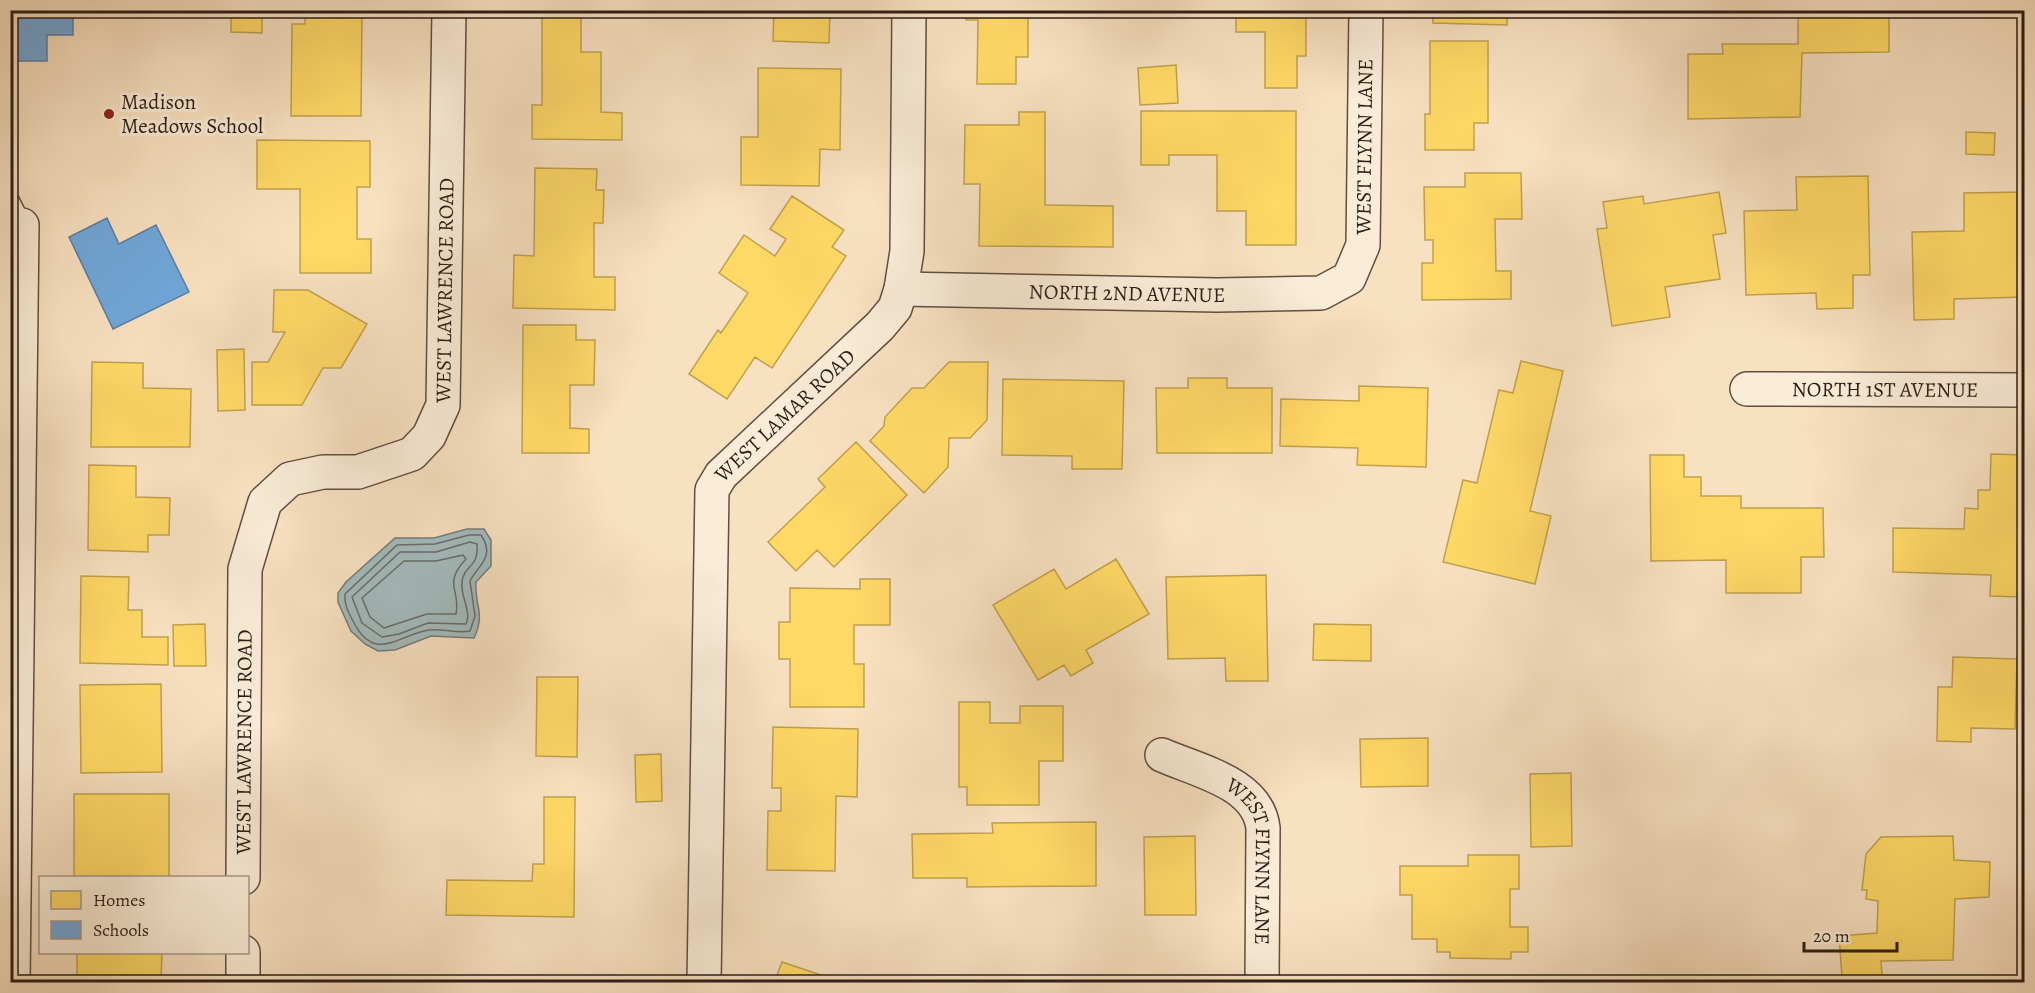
<svg xmlns="http://www.w3.org/2000/svg" width="2035" height="993" font-family="Alegreya,serif">
<style>
.water{fill:#a3bbbe;stroke:#747c7b;stroke-width:1.5}
.homes{fill:#ffd966;stroke:#c0a14e;stroke-width:1.5}
.schools{fill:#6fa8dc;stroke:#5b7ea1;stroke-width:1.5}
.lines{fill:none;stroke-linecap:round;stroke-linejoin:round}
.shore{stroke:#686c6a;stroke-width:1.5}
.service-casing{stroke:#604e42;stroke-width:21}
.minor-casing{stroke:#604e42;stroke-width:36}
.service{stroke:#faecd7;stroke-width:18}
.minor{stroke:#faecd7;stroke-width:33}
.poi-dot{fill:#8f2418;stroke:#faecd7;stroke-width:2}
.labels{text-anchor:middle;stroke-width:6;stroke-linejoin:round;paint-order:stroke}
.poi-label{font-size:21px;fill:#2d1d17;stroke:#faecd7;text-anchor:start}
.street-label{font-size:21px;fill:#2d1d17;stroke:#faecd7}
</style>
<rect width="100%" height="100%" fill="#f8e1c1"/>
<filter id="stains"><feTurbulence type="fractalNoise" baseFrequency=".00333" numOctaves="4"/><feColorMatrix values="0 0 0 0 .2 0 0 0 0 .09 0 0 0 0 .02 0 0 0 .5 -.17"/></filter>
<radialGradient id="worn" r=".72"><stop offset=".6" stop-color="#630" stop-opacity="0"/><stop offset="1" stop-color="#630" stop-opacity=".3"/></radialGradient>
<!-- water -->
<path class="water" d="M 467,529 L 484,529 L 491,540 L 491,566 L 476,582 C 474,605 486,613 474,638 L 431,636 L 395,650 L 378,651 L 365,644 L 351,631 L 338,602 L 338,593 L 346,582 L 395,538 L 434,538 Z"/>
<!-- homes -->
<path class="homes" d="M 231,10 L 262,10 L 262,33 L 231,32 Z
M 305,10 L 362,10 L 361,116 L 291,116 L 292,24 L 305,24 Z
M 542,10 L 581,10 L 581,52 L 601,52 L 601,112 L 622,113 L 622,140 L 532,139 L 532,105 L 542,105 Z
M 774,10 L 845,10 L 845,13 L 830,12 L 829,43 L 773,41 Z
M 966,10 L 1028,10 L 1028,57 L 1016,57 L 1016,84 L 977,84 L 978,20 L 966,20 Z
M 1236,10 L 1306,10 L 1306,56 L 1297,56 L 1297,88 L 1265,88 L 1265,32 L 1236,32 Z
M 1433,10 L 1507,10 L 1507,25 L 1433,23 Z
M 1889,10 L 1889,52 L 1802,53 L 1800,117 L 1688,119 L 1688,54 L 1723,54 L 1722,44 L 1798,44 L 1798,12 Z
M 1430,41 L 1488,41 L 1488,123 L 1474,123 L 1474,150 L 1425,150 L 1425,114 L 1430,114 Z
M 1176,65 L 1178,103 L 1140,105 L 1138,68 Z
M 758,68 L 841,69 L 840,150 L 820,149 L 819,186 L 741,185 L 741,137 L 758,137 Z
M 1141,111 L 1296,111 L 1296,245 L 1246,245 L 1246,211 L 1217,211 L 1217,155 L 1169,155 L 1169,165 L 1141,165 Z
M 1019,112 L 1045,112 L 1045,205 L 1113,206 L 1113,247 L 979,246 L 980,184 L 964,184 L 965,125 L 1019,125 Z
M 1966,132 L 1995,133 L 1994,155 L 1966,154 Z
M 257,140 L 370,141 L 370,187 L 357,187 L 357,239 L 371,239 L 371,273 L 300,273 L 300,189 L 257,189 Z
M 535,168 L 597,169 L 596,190 L 604,190 L 603,223 L 594,223 L 594,277 L 615,277 L 615,310 L 513,308 L 514,255 L 534,256 Z
M 1465,173 L 1521,173 L 1522,219 L 1495,219 L 1496,271 L 1511,271 L 1511,299 L 1422,300 L 1422,263 L 1433,263 L 1433,240 L 1425,240 L 1424,187 L 1465,187 Z
M 1868,176 L 1870,275 L 1853,275 L 1853,308 L 1817,309 L 1816,293 L 1746,295 L 1744,211 L 1797,210 L 1796,177 Z
M 1719,192 L 1726,233 L 1713,235 L 1720,279 L 1665,287 L 1670,317 L 1612,326 L 1597,229 L 1607,228 L 1603,202 L 1643,196 L 1644,204 Z
M 2024,192 L 2024,297 L 1954,299 L 1954,319 L 1914,320 L 1912,232 L 1964,231 L 1964,193 Z
M 792,196 L 844,230 L 832,247 L 846,256 L 772,368 L 755,357 L 727,399 L 689,374 L 718,330 L 721,333 L 748,293 L 719,273 L 744,235 L 775,256 L 786,239 L 770,229 Z
M 274,290 L 308,290 L 367,324 L 341,368 L 323,368 L 302,405 L 252,405 L 252,362 L 268,362 L 285,332 L 273,332 Z
M 523,325 L 576,325 L 576,340 L 595,340 L 594,385 L 570,385 L 570,428 L 589,429 L 589,453 L 522,453 Z
M 244,349 L 245,410 L 218,411 L 217,350 Z
M 1521,361 L 1563,371 L 1530,511 L 1551,516 L 1535,584 L 1443,562 L 1463,480 L 1477,483 L 1499,390 L 1513,393 Z
M 92,362 L 143,363 L 143,388 L 191,389 L 190,447 L 91,447 Z
M 949,362 L 988,362 L 987,420 L 970,438 L 949,438 L 948,467 L 924,493 L 870,441 L 884,426 L 885,417 L 912,388 L 924,388 Z
M 1188,378 L 1227,378 L 1227,388 L 1272,388 L 1272,453 L 1157,453 L 1156,388 L 1188,388 Z
M 1003,379 L 1124,381 L 1122,469 L 1072,469 L 1072,456 L 1002,455 Z
M 1359,386 L 1428,388 L 1426,467 L 1357,465 L 1358,448 L 1280,446 L 1281,399 L 1359,401 Z
M 856,442 L 907,495 L 834,567 L 817,550 L 796,571 L 768,542 L 825,487 L 818,479 Z
M 1991,454 L 2024,455 L 2024,597 L 1990,596 L 1991,575 L 1893,572 L 1893,528 L 1964,529 L 1965,508 L 1978,509 L 1978,490 L 1990,490 Z
M 1650,455 L 1684,455 L 1684,477 L 1701,477 L 1701,496 L 1741,496 L 1741,508 L 1823,508 L 1824,557 L 1801,557 L 1801,593 L 1726,593 L 1726,560 L 1651,561 Z
M 89,465 L 136,466 L 136,497 L 170,498 L 169,535 L 148,535 L 148,552 L 88,550 Z
M 1116,559 L 1149,614 L 1086,650 L 1093,663 L 1071,676 L 1064,665 L 1038,680 L 993,605 L 1054,569 L 1066,589 Z
M 1266,575 L 1268,681 L 1226,681 L 1225,658 L 1168,659 L 1166,577 Z
M 81,576 L 129,577 L 128,610 L 142,610 L 142,637 L 168,637 L 168,665 L 80,663 Z
M 860,579 L 890,579 L 890,625 L 854,625 L 854,664 L 864,664 L 864,707 L 790,707 L 790,659 L 779,659 L 779,622 L 790,622 L 790,588 L 860,589 Z
M 205,624 L 206,666 L 174,666 L 173,625 Z
M 1314,624 L 1371,625 L 1371,661 L 1313,660 Z
M 1953,657 L 2017,659 L 2015,729 L 1971,728 L 1971,742 L 1937,741 L 1938,687 L 1952,687 Z
M 537,677 L 578,677 L 577,757 L 536,756 Z
M 161,684 L 162,772 L 81,773 L 80,685 Z
M 959,702 L 990,702 L 990,723 L 1020,723 L 1020,706 L 1063,706 L 1063,761 L 1039,761 L 1039,805 L 967,805 L 967,787 L 959,787 Z
M 773,727 L 858,729 L 857,797 L 836,796 L 835,871 L 767,870 L 768,811 L 781,811 L 781,788 L 772,788 Z
M 1428,738 L 1428,786 L 1361,787 L 1360,739 Z
M 661,754 L 662,801 L 636,802 L 635,755 Z
M 1571,773 L 1572,846 L 1531,847 L 1530,774 Z
M 74,794 L 169,794 L 169,878 L 74,878 Z
M 544,797 L 575,797 L 574,917 L 446,915 L 447,880 L 532,881 L 533,864 L 544,864 Z
M 1096,822 L 1096,886 L 967,887 L 967,878 L 913,878 L 912,834 L 993,833 L 992,823 Z
M 1195,836 L 1196,915 L 1145,915 L 1144,837 Z
M 1953,836 L 1954,860 L 1990,862 L 1989,897 L 1955,899 L 1953,960 L 1881,961 L 1882,975 L 1842,977 L 1839,936 L 1877,933 L 1878,901 L 1866,899 L 1867,890 L 1862,890 L 1866,854 L 1881,837 Z
M 1468,855 L 1519,855 L 1519,889 L 1510,889 L 1510,927 L 1528,927 L 1528,952 L 1511,952 L 1511,959 L 1450,958 L 1450,952 L 1437,952 L 1437,939 L 1412,939 L 1412,895 L 1400,895 L 1400,866 L 1468,866 Z
M 77,952 L 162,952 L 161,982 L 77,982 Z
M 782,962 L 842,982 L 787,982 L 788,979 L 777,975 Z"/>
<!-- schools -->
<path class="schools" d="M 10,10 L 73,10 L 73,35 L 47,35 L 47,61 L 10,61 Z
M 107,218 L 119,244 L 156,225 L 189,292 L 113,329 L 69,237 Z"/>
<g class="lines">
<!-- shore -->
<path class="shore" d="M 469,535 L 481,535 C 496,557 478,565 470,581 L 475,616 L 470,631 C 457,634 443,628 429,630 C 399,634 375,665 353,621 C 348,612 344,604 345,594 L 397,545 L 435,544 Z
M 470,542 L 477,544 C 479,569 464,564 462,582 C 460,596 472,612 466,624 L 428,623 L 399,634 L 382,637 L 362,623 L 352,597 L 400,552 L 436,552 Z
M 463,555 L 466,559 C 442,585 461,589 456,614 L 427,614 L 384,628 L 370,617 L 362,598 L 404,561 L 436,561 Z"/>
<defs>
<path id="service" d="M 10,201 L 22,225"/>
<g id="minor">
<path id="s1" d="M 901,289 L 1217,295 L 1321,293 L 1349,278 L 1363,245 L 1366,10"/>
<path id="s2" d="M 1747,389 L 2024,390"/>
<path id="s3" d="M 1162,755 C 1198,771 1258,783 1263,828 L 1262,982"/>
<path id="s4" d="M 243,878 L 245,569 L 265,502 L 290,479 L 323,472 L 358,472 L 412,454 L 429,436 L 443,405 L 449,10"/>
<path d="M 13,982 L 22,225"/>
<path d="M 243,982 L 243,952"/>
<path id="s5" d="M 704,982 L 712,490 L 721,475 L 880,326 L 895,308 L 901,289 L 907,251 L 909,10"/>
</g>
</defs>
<!-- service casing -->
<use href="#service" class="service-casing"/>
<!-- minor casing -->
<use href="#minor" class="minor-casing"/>
<!-- service -->
<use href="#service" class="service"/>
<!-- minor -->
<use href="#minor" class="minor"/>
</g>
<!-- markers -->
<circle class="poi-dot" cx="109" cy="114" r="6"/>
<g class="labels">
<!-- poi labels -->
<g class="poi-label">
<text x="121" y="109">Madison<tspan x="121" dy="24">Meadows School</tspan></text>
</g>
<!-- street labels -->
<g class="street-label">
<text dy="7" stroke="none"><textPath href="#s1" startOffset="586">WEST FLYNN LANE</textPath></text>
<text dy="7" stroke="none"><textPath href="#s4" startOffset="712">WEST LAWRENCE ROAD</textPath></text>
<text dy="7" stroke="none"><textPath href="#s1" startOffset="226">NORTH 2ND AVENUE</textPath></text>
<text dy="7" stroke="none"><textPath href="#s2" startOffset="138">NORTH 1ST AVENUE</textPath></text>
<text dy="7" stroke="none"><textPath href="#s5" startOffset="597">WEST LAMAR ROAD</textPath></text>
<text dy="7" stroke="none"><textPath href="#s4" startOffset="136">WEST LAWRENCE ROAD</textPath></text>
<text dy="7" stroke="none"><textPath href="#s3" startOffset="160">WEST FLYNN LANE</textPath></text>
</g>
</g>
<!-- margin -->
<rect width="2035" height="993" fill="none" stroke="#f8e1c1" stroke-width="36"/>
<rect x="12" y="12" width="2011" height="969" fill="none" stroke="#2d1d17" stroke-width="3"/>
<rect x="18" y="18" width="1999" height="957" fill="none" stroke="#2d1d17" stroke-width="1.5"/>
<!-- legend -->
<rect x="39" y="876" width="210" height="78" fill="#faecd7" stroke="#a8998a" stroke-width="1.5"/>
<rect x="51" y="891" width="30" height="18" fill="#ffd966" stroke="#a8998a" stroke-width="1.5"/>
<text x="93" y="906" font-size="18" fill="#2d1d17">Homes</text>
<rect x="51" y="921" width="30" height="18" fill="#6fa8dc" stroke="#a8998a" stroke-width="1.5"/>
<text x="93" y="936" font-size="18" fill="#2d1d17">Schools</text>
<!-- scale -->
<path d="M1804 942v9h93v-9" fill="none" stroke="#2d1d17" stroke-width="3"/>
<text x="1813" y="942" font-size="18" fill="#2d1d17" stroke="#faecd7" stroke-width="4.5" paint-order="stroke">20 m</text>
<rect width="100%" height="100%" filter="url(#stains)"/>
<rect width="100%" height="100%" fill="url(#worn)"/>
</svg>
